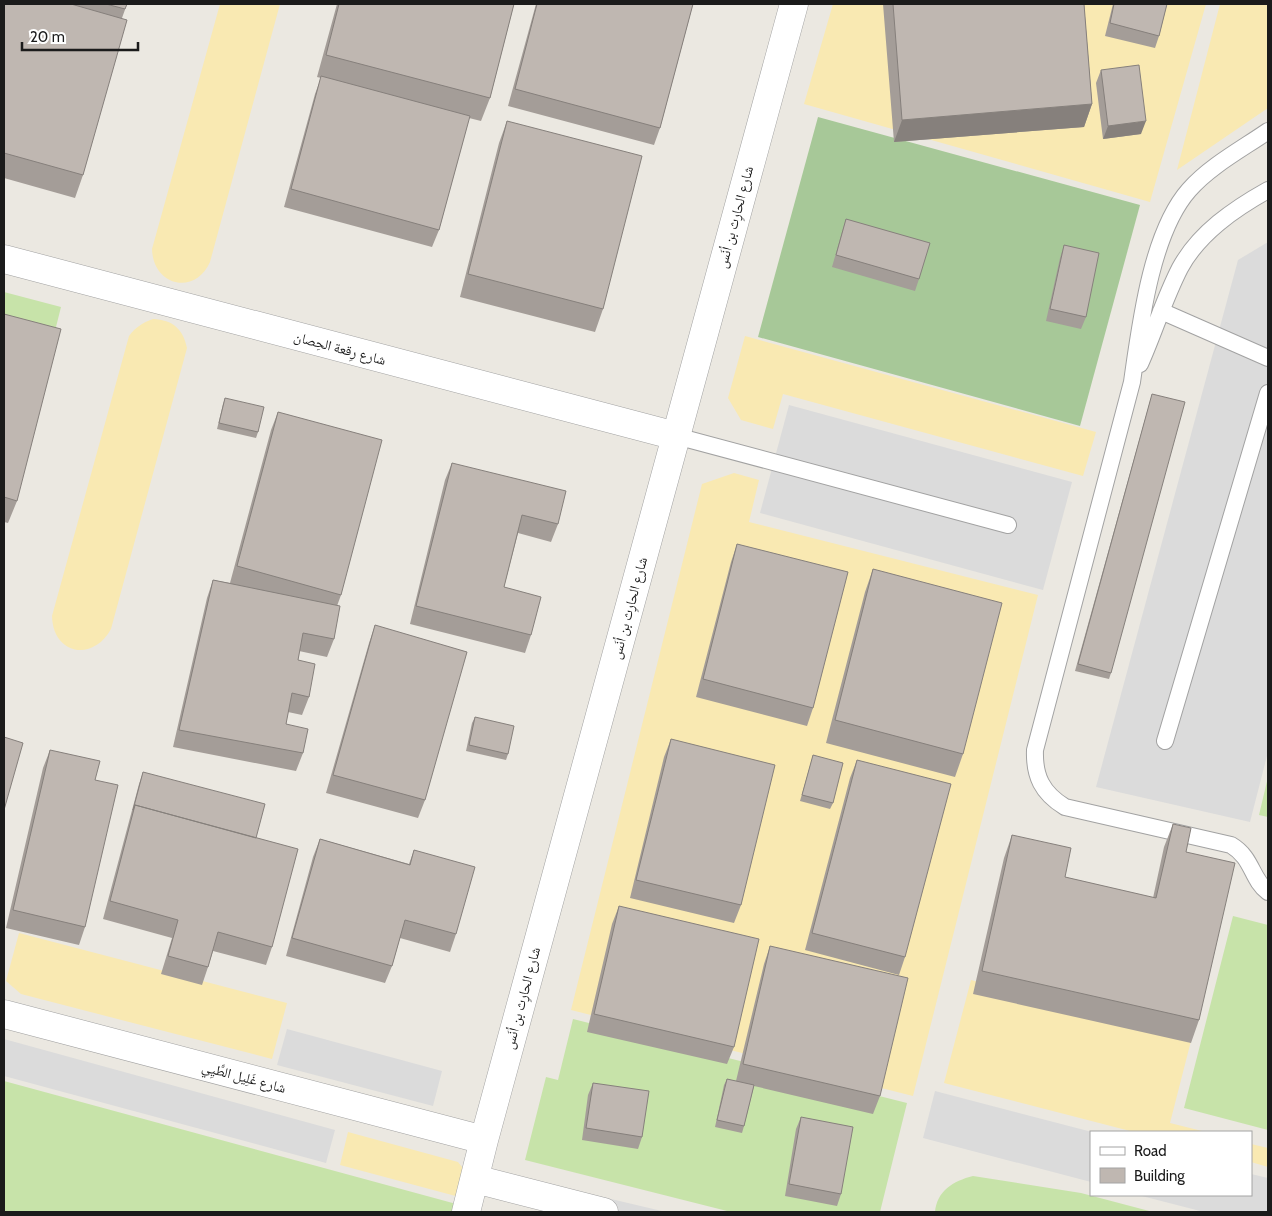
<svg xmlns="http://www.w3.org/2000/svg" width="1272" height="1216" font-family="Cabin,'Noto Naskh Arabic',sans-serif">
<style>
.grass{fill:#c7e3a9}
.forest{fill:#a7c898}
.sand{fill:#f9e9b2}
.parking{fill:#dbdbdb}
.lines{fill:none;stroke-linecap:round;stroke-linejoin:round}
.lane-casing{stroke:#a2a2a2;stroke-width:18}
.street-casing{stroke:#a2a2a2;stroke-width:29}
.lane{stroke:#fff;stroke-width:16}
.street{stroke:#fff;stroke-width:28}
.wall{fill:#a49d98}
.shaded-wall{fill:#86807c}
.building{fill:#bfb7b1;stroke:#86807c}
.labels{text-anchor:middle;stroke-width:5;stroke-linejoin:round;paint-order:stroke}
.street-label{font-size:14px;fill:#1b1b1b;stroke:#fff}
</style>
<rect width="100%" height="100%" fill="#ebe8e1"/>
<!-- grass -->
<path class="grass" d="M 4,292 L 61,307 L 55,331 L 4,318 Z
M 1268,777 L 1268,817 L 1259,815 Z
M 1233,916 L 1268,925 L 1268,1130 L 1184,1108 Z
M 573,1019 L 907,1103 L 880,1212 L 731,1212 L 525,1160 L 546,1077 L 558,1080 Z
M 4,1081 L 460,1205 L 458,1212 L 4,1212 Z
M 973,1176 L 1081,1193 L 1153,1212 L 935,1212 C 937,1191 953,1181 973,1176 Z"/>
<!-- forest -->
<path class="forest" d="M 818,117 L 1140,205 L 1080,426 L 758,337 Z"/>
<!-- sand -->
<path class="sand" d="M 220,4 L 280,4 L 210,262 C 195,296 153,286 152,249 Z
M 833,4 L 1206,4 L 1150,202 L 804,104 Z
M 1220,4 L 1268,4 L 1268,108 L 1177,170 Z
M 153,319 C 173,320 183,329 187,348 L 111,629 C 93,662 53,655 52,616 L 129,336 C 136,327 142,323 153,319 Z
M 745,336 L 1096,432 L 1083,476 L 783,394 L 773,429 L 741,420 L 728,398 Z
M 734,473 L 759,480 L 749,522 L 1038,595 L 913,1096 L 571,1010 L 702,484 Z
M 19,933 L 287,1003 L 272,1059 L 21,994 L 6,981 Z
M 971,980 L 1192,1037 L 1170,1123 L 1206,1132 L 1134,1132 L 944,1083 Z
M 348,1132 L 458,1162 L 470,1177 L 463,1198 L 340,1165 Z
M 1251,1144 L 1268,1148 L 1268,1167 L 1251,1162 Z"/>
<!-- parking -->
<path class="parking" d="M 1268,242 L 1268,752 L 1250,822 L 1096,787 L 1238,260 Z
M 789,405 L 1072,482 L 1043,590 L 760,513 Z
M 287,1029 L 442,1071 L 433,1106 L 277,1065 Z
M 4,1039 L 335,1130 L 326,1163 L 4,1076 Z
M 935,1091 L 1092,1132 L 1091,1132 L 1091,1182 L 923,1138 Z
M 1251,1174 L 1268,1178 L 1268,1212 L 1204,1212 L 1138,1195 L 1251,1195 Z
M 573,1190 L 666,1212 L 568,1212 Z"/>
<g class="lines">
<defs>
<path id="lane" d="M 1268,131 C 1242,149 1210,166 1189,190 C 1151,233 1140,326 1132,382 L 1035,750 C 1034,776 1042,793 1065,807 L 1231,845 C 1253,858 1251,879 1268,892
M 1161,311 L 1268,358
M 1140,364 C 1154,333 1164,299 1180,268 C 1199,233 1234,209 1268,190
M 676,436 L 1008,525
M 1165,741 L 1268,393"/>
<path id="street" d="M 4,259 L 676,436
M 4,1014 L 484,1140
M 475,1179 L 604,1212
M 466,1212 L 484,1140 L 794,4"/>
</defs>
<!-- lane casing -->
<use href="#lane" class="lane-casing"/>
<!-- street casing -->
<use href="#street" class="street-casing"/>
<!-- lane -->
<use href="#lane" class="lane"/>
<!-- street -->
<use href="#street" class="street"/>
</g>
<!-- wall -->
<path class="wall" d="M 4,4 L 127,4 L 122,18 L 83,175 L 75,198 L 4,178 Z
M 337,4 L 514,4 L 490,98 L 481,121 L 469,118 L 439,230 L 432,247 L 284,207 L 315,94 L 321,78 L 317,77 Z
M 536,4 L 693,4 L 660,128 L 654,145 L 508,106 Z
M 883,4 L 1084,4 L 1092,104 L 1084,127 L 894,142 Z
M 1113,4 L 1167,4 L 1159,36 L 1155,48 L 1105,36 Z
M 1101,70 L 1141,134 L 1103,139 L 1096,83 Z
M 507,121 L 603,309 L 595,332 L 460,297 L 499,143 Z
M 846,219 L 919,279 L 915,291 L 832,267 L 842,232 Z
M 1064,245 L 1086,317 L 1081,329 L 1046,321 L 1060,258 Z
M 4,314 L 17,501 L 8,523 L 4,522 Z
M 1152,394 L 1111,673 L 1109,679 L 1075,671 Z
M 225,398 L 258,432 L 256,438 L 217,429 L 223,404 Z
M 278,412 L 341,595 L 337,606 L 334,639 L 327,657 L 299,651 L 298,660 L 309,697 L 302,715 L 288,712 L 286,724 L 303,753 L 296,771 L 173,747 L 207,598 L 213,580 L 230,583 L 271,430 Z
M 452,463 L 558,524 L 551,542 L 518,533 L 504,587 L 531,635 L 525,653 L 410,624 L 445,480 Z
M 737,544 L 813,708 L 807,726 L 696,697 L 731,562 Z
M 873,569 L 963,754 L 955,777 L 826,743 L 865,592 Z
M 375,625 L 425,800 L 418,818 L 326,793 L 369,643 Z
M 475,717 L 508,754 L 506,760 L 466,751 L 472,723 Z
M 671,739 L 741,905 L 734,923 L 630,898 L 664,757 Z
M 50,750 L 95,780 L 85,927 L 79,945 L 6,928 L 43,768 Z
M 813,755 L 833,803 L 830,809 L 800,801 Z
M 857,760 L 905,957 L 899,975 L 805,950 L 850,778 Z
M 143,772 L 256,838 L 272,947 L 266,965 L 213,951 L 208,967 L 202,985 L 161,974 L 172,938 L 103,919 L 139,784 Z
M 1173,824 L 1186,852 L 1199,1020 L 1191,1043 L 973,994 L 1004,858 L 1012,835 L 1065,877 L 1153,898 L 1164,847 Z
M 320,839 L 409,864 L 414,850 L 456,934 L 450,952 L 400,938 L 392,966 L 385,983 L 286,956 L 313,857 Z
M 619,906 L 734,1047 L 727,1064 L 587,1032 L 612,924 Z
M 770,946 L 880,1096 L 873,1114 L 754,1086 L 744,1126 L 742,1133 L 715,1127 L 724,1085 L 727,1079 L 736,1081 L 764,964 Z
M 593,1083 L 642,1137 L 638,1149 L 582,1140 L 588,1095 Z
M 801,1117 L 841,1194 L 837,1206 L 785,1196 L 796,1129 Z"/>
<!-- shaded-wall -->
<path class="shaded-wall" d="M 1092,104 L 1084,127 L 894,142 L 902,120 Z
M 1146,121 L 1141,134 L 1103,139 L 1108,126 Z"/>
<!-- building -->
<path class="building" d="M 4,4 L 71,4 L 127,20 L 83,175 L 4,153 Z
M 106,4 L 127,4 L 125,9 Z
M 339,4 L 514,4 L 490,98 L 326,55 Z
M 537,4 L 693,4 L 660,128 L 515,89 Z
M 893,4 L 1084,4 L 1092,104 L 902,120 Z
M 1114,4 L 1167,4 L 1159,36 L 1110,23 Z
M 1139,65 L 1146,121 L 1108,126 L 1101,70 Z
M 321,76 L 470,116 L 439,230 L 291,189 Z
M 507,121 L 642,156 L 603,309 L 468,274 Z
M 846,219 L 930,243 L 919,279 L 836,255 Z
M 1064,245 L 1099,253 L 1086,317 L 1050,309 Z
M 4,314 L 61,329 L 17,501 L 4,497 Z
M 1152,394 L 1185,402 L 1111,673 L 1078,664 Z
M 225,398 L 264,407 L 258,432 L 219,423 Z
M 278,412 L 382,440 L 341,595 L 237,566 Z
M 452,463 L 566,491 L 558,524 L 522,515 L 504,587 L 541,597 L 531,635 L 416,606 Z
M 737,544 L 848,572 L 813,708 L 703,679 Z
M 873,569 L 1002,603 L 963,754 L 835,720 Z
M 213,580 L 340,606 L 334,639 L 303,633 L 298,660 L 315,664 L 309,697 L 292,693 L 286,724 L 308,729 L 303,753 L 179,730 Z
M 375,625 L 467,652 L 425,800 L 333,775 Z
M 475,717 L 514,726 L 508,754 L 469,745 Z
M 4,737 L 23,743 L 4,810 Z
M 671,739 L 775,765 L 741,905 L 636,880 Z
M 50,750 L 100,761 L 95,780 L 118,785 L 85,927 L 13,910 Z
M 813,755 L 843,763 L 833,803 L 802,795 Z
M 857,760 L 951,784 L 905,957 L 812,933 Z
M 143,772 L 265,804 L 256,838 L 135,805 L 133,810 Z
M 135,805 L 298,849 L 272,947 L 218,932 L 208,967 L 168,956 L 178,920 L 110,901 Z
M 1173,824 L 1191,828 L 1186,852 L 1235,863 L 1199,1020 L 982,971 L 1012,835 L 1071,848 L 1065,877 L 1156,898 Z
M 320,839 L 410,865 L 414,850 L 475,867 L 456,934 L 405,920 L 392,966 L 292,938 Z
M 619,906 L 759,939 L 734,1047 L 594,1014 Z
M 770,946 L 908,978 L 880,1096 L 743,1064 Z
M 727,1079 L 754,1085 L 744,1126 L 717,1120 Z
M 593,1083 L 649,1091 L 642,1137 L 586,1128 Z
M 801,1117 L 853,1127 L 841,1194 L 789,1184 Z"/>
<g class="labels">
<!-- street labels -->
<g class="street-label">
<text transform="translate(735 217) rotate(-75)" y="5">شارع الحارِث بن أنَس</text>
<text transform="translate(340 348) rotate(15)" y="5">شارع رِقعة الحِصان</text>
<text transform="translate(629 608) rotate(-75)" y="5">شارع الحارِث بن أنَس</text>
<text transform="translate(522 998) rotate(-75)" y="5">شارع الحارِث بن أنَس</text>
<text transform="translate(244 1077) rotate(15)" y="5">شارع غَلِيل الطَّيِي</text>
</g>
</g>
<!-- border -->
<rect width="1272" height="1216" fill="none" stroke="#1b1b1b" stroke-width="10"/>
<!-- legend -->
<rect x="1090" y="1131" width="162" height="65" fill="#ffffff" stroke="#a4a4a4"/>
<rect x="1100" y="1147" width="25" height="8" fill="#ffffff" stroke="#a4a4a4"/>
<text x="1134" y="1156" font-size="15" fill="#1b1b1b">Road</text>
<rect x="1100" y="1168" width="25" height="15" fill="#bfb7b1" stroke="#a4a4a4"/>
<text x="1134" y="1181" font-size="15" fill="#1b1b1b">Building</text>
<!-- scale -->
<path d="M22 42v8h116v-8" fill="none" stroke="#1b1b1b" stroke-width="2.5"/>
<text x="30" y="42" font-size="15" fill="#1b1b1b" stroke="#ffffff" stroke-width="4" paint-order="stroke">20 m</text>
</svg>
